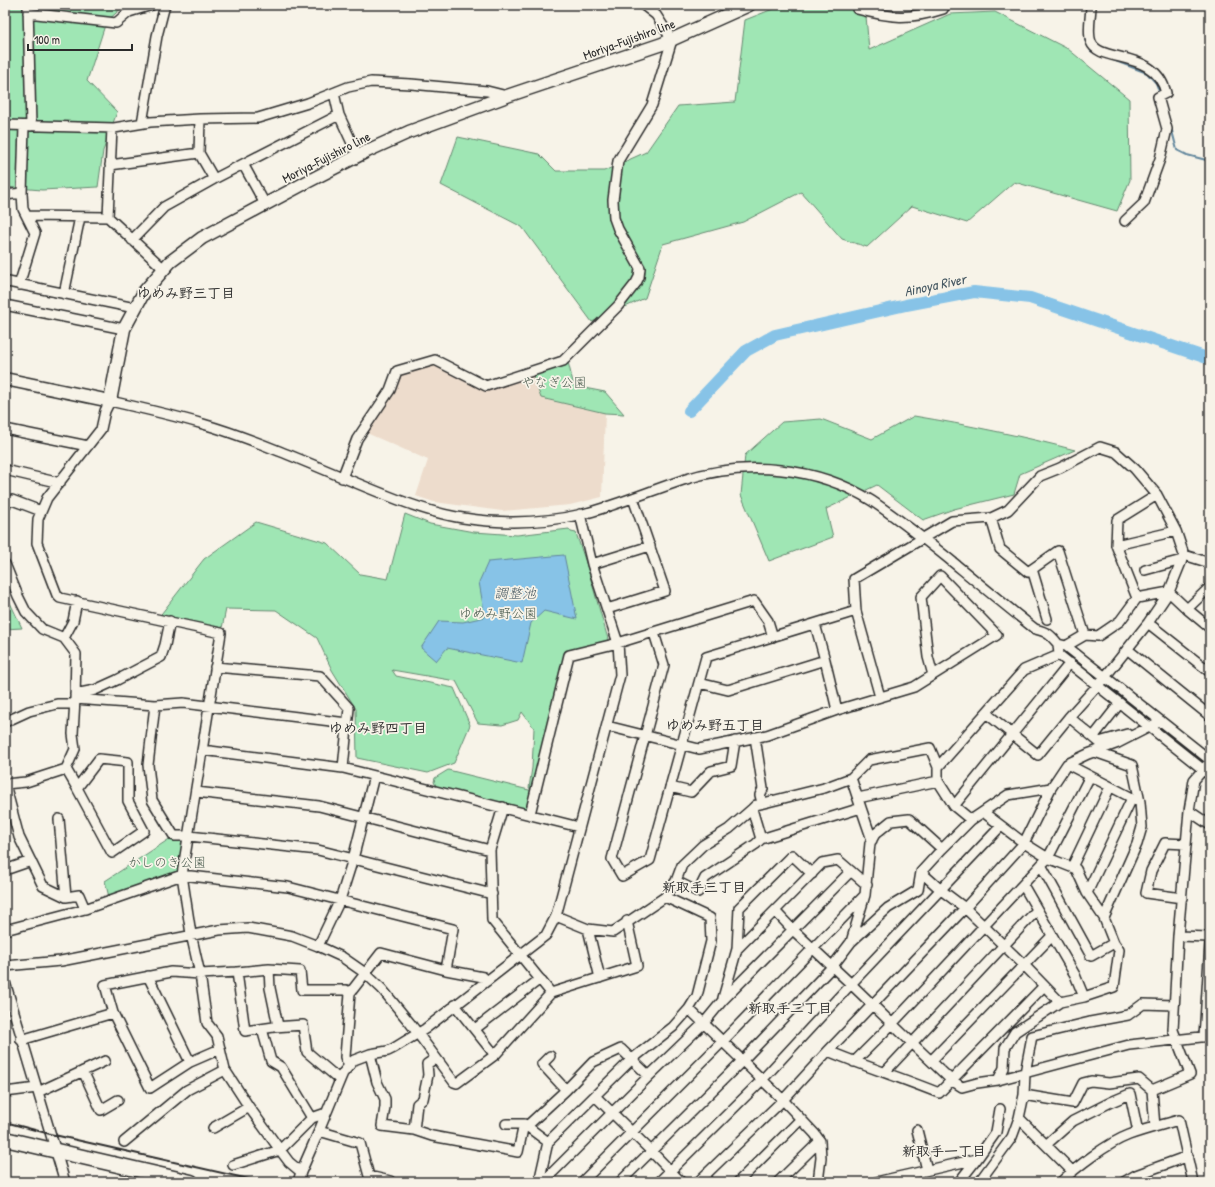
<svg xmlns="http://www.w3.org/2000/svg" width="1215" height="1187" font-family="'Patrick Hand','Klee One',sans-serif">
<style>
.built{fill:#eddccc}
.green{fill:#9fe6b4;stroke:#658870}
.water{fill:#87c3e7;stroke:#62869c}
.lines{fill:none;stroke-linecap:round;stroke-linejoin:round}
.stream{stroke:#62869c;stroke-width:2}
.river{stroke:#87c3e7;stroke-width:12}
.minor-casing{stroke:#2b2b2b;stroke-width:12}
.major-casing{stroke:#2b2b2b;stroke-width:15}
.highway-casing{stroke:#2b2b2b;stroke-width:17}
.minor{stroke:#f7f3e8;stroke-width:9}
.major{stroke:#f7f3e8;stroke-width:12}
.highway{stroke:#f7f3e8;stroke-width:14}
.rail{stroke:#2b2b2b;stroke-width:2}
.labels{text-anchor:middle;stroke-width:3.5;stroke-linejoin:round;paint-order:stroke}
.street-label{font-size:13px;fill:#2b2b2b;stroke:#f7f3e8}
.park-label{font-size:13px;fill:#485a4d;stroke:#f7f3e8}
.water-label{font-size:14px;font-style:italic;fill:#475963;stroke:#f7f3e8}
.neighbourhood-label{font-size:14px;font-weight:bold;fill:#2b2b2b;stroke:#f7f3e8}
</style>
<rect width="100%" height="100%" fill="#f7f3e8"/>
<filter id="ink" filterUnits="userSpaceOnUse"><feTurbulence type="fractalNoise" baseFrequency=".025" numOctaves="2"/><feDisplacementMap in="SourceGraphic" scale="8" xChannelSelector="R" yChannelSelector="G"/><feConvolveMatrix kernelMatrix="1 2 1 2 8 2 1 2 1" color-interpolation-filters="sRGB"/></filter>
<g filter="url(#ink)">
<!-- built -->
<path class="built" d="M 434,363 L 486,386 L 531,371 L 541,398 L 605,413 L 602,497 L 570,505 L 502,511 L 434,502 L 416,496 L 428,460 L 362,431 L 398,374 Z"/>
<!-- green -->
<path class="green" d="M 5,5 L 125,5 L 106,22 L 87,81 L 117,112 L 103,151 L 98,187 L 42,190 L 5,187 Z
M 783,5 L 865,5 L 869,50 L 950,14 L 995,12 L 1068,49 L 1129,99 L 1130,180 L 1117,211 L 1014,182 L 967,223 L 912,206 L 867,247 L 842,239 L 801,192 L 743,222 L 663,244 L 645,298 L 592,322 L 522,227 L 441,185 L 458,137 L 539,154 L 556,171 L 604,171 L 646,152 L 678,106 L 735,102 L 745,20 Z
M 567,358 L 574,386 L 605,392 L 624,414 L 605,413 L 541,398 L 531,371 Z
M 914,416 C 968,425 1022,436 1075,450 L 1020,474 L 1014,494 L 954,509 L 923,520 L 877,485 L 826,509 L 833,537 L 769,561 L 741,495 L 745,455 L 782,422 L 821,419 L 872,439 Z
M 405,514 L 430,524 L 474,532 L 517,535 L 569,529 L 571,532 L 576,533 L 587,566 L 608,639 L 606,642 L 567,653 L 532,789 L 529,788 L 532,768 L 534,728 L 522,712 L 518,720 L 502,725 L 478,723 L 456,681 L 392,670 L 396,676 L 454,688 L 470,725 L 454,763 L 428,773 L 357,758 L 356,709 L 332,670 L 317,638 L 276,610 L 226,609 L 221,633 L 158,618 L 204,559 L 256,522 L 327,543 L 360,574 L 388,579 Z
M 5,592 L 22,628 L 5,629 Z
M 448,770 L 533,791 L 529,808 L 526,810 L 437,787 L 434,782 L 435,778 Z
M 174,836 L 189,836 L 182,875 L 110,901 L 105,881 Z"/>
<!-- water -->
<path class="water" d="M 564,555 L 577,619 L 544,611 L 531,623 L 522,663 L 447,648 L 436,661 L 421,648 L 439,621 L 463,622 L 485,617 L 479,582 L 488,562 Z"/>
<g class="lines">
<!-- stream -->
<path class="stream" d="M 1085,34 L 1085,40 L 1091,51 L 1096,53
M 1113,60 L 1147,73 L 1156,83 L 1160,94
M 1171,127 L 1177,150 L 1187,155 L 1210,161"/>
<!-- river -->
<path class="river" d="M 689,411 L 746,351 L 775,335 L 906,305 L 974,292 L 1030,298 L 1210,359"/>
<defs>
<path id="minor" d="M 28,5 L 31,126
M 858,5 L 857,9 C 891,18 909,20 943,9 L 945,5
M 1091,5 C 1091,16 1087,32 1091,42 C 1099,64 1155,48 1166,93 L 1158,97 L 1167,129 L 1160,159 L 1144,203 L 1125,221
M 28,13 L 116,23 L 129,12 L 152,5
M 334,93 L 339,115 L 358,156
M 200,119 L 199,153 L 214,179 L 243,164 L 265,204
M 142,123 L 157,36 L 165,5
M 5,125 L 114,128 L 150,122 L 200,119 L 258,118 L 308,103 L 348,87 L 371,82 L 411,84 L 487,91 L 507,96
M 243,164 L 339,115
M 110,165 L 199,153
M 5,195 L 22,193
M 27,216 L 108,217 L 164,269
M 108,217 L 112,128
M 132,240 L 164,207 L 214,179
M 5,284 L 8,282 L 135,308
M 19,285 L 35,233 L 23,209 L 22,193 L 24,126
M 64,294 L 80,217
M 5,305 L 124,329
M 5,429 L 88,446
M 5,470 L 60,483
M 342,478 L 357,439 L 390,390 L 397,371 L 435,360 L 486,386 L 563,361 L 618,306 L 636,283 L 639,277 L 640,268 L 618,229 L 614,218 L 613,200 L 618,161 L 652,105 L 672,40 L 656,15 L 643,5
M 5,504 L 12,500 L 41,511
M 991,518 L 1000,549 L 1028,572 L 1058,551 L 1085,635
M 1116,545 L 1176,531
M 5,564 L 18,596 L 26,612 L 42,629 L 64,638 L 76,654 L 75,699
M 592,564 L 650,546
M 1032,569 L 1047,619
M 1145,570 L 1182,560
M 1137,598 L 1116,545 L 1117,520 L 1157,495
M 607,609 L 665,591 L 633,498
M 1187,609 L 1210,587
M 1148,623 L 1210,672
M 815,624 L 825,660 L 837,710
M 654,633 L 664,665 L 612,859 L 622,876 L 650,860 L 706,657 L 856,611
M 64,638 L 73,621 L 77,601
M 1066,646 L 1085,635 L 1098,636 L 1120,621 L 1137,598 L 1169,592 L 1187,609 L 1210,628
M 1127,649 L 1210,716
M 215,667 L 320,676 L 349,708 L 343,768
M 699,683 L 728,690 L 825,660
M 75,694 L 95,690 L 117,680 L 161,657 L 165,645 L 170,621
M 880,697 L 856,611 L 854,579 L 952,521 L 991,518 L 1008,510 L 1040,476 L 1060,468 L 1100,447 L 1116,452 L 1135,469 L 1157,495 L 1176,531 L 1184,555 L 1210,563
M 986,713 L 1038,755 L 1069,717 L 1105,677 L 1148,623 L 1169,592 L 1184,555
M 1069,717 L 1099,742 L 1127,734
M 5,722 L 29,711 L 57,704 L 73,704
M 347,723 L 183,703 L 155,705 L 148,765 L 152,800 L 174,836 L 189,836 L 318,850 L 492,894
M 607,726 L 699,749 L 767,735 L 837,710 L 914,687 L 997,635 L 940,576 L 921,597 L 928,657 L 933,675
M 1094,736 L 1120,703
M 755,737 L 763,789 L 760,795 L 762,803
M 202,750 L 343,768 L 579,827
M 1095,752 L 1132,765 L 1140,802
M 1210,760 L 1066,646 L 1058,644 L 1059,655 L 1210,775
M 1067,764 L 1140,802 L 1142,827 L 1137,844 L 1104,918
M 938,767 L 1024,670 L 1059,655
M 66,769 L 77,788 L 112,853 L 144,831 L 128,801 L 128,762 L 99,759 L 77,788
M 5,784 L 26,782 L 66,769 L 75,749 L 73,734 L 75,699 L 155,705
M 5,784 L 19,837 L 43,886 L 66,897 L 79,895 L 85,909
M 670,787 L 691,792 L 711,771 L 731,766 L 735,741
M 196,792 L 319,806 L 490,850
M 858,798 L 938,781
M 954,806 L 1070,663
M 861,808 L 872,840
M 1189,811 L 1210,825
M 983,812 L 1024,843 L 1048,858 L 1076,869 L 1087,893 L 1104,918 L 1114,943 L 1119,950 L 1114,987 L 1084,997 L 1060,1002 L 1015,1032 L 1005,1048 L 1004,1068 L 998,1080
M 530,814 L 569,655 L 618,643 L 754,601 L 768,621 L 773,637
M 59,819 L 66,897
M 761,839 L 861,808 L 851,778
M 942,849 L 921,872 L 941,890 L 965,908 L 1024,965 L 1060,1002
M 1041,865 L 1091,956 L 1114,943
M 1072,867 L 1110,787
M 5,870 L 31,861
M 676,881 L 698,892 L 705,878 L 756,844 L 761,839 L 752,809
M 1023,885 L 1075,975 L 1084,997
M 1087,893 L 1132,798
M 1182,898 L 1146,893 L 1151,871 L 1165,843 L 1186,844
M 775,911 L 792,929 L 851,984 L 912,1043 L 951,1080 L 962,1087 L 977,1083 L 998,1080 L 1129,1045 L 1210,1036
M 556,916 L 588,929 L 613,932 L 665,897 L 676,881 L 682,865 L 703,845 L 729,829 L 752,809 L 756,805 L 824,788 L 851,778 L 869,760 L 930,748 L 938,767 L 938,781 L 954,806 L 971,820
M 588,929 L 600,978
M 5,930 L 85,909 L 182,875 L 288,887 L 453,929 L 446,970
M 1178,936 L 1210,937
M 851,942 L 865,895 L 870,843 L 875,834 L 891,821 L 909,819 L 942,849 L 971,820 L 1008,795 L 1051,788
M 318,946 L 340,900 L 353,859 L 374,776
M 737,949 L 822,863 L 838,860 L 867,885
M 5,966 L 61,961 L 219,930 L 248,928 L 292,936 L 318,946 L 342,957 L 365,973 L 382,989 L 410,1023 L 454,1082 L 457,1083 L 495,1055
M 269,969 L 300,971 L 302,990 L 346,990 L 350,993
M 237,972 L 269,969 L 270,988 L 278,1026
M 148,976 L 190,1062
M 5,982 L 65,1182
M 551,993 L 637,966 L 627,921
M 723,998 L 737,949 L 739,908 L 792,855 L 812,874
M 455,1005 L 495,1055 L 551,993 L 492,920 L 490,850 L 503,807
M 689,1009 L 783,1100 L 815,1134 L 820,1141 L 821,1158 L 818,1182
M 113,1013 L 105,985 L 171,972 L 200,974 L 237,972 L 245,1031 L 274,1027 L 303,1025 L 307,1052 L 340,1080
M 262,1029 L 271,1061 L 281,1067 L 312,1118 L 326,1113
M 475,1029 L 540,979
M 1204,1037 L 1210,943
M 21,1040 L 113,1013 L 150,1088 L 190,1062 L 220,1049
M 828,1051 C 864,1066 902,1078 939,1093 L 1044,986
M 370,1054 L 377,1082 L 385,1099 L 385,1107 L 382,1126 L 414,1130 L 432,1136 L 518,1152 L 524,1124
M 550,1056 L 542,1064 L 566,1090 L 593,1062 L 621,1049 L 649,1076
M 931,1061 L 1052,936
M 854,1062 L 892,1024 L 1041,865 L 1048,858 L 1090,776
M 349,1066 L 345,1057 L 350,993 L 381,953 L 446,970 L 483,977 L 487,981
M 83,1071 L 101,1110 L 118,1100
M 885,1072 L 1037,910
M 1152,1090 L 1190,1074 L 1173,1030 L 1178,936 L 1189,811 L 1194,780 L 1206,766
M 5,1092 L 37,1088
M 38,1092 L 105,1061
M 1024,1095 L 1073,1103 L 1083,1083 L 1091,1081 L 1109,1083 L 1139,1079 L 1152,1090 L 1155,1127
M 595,1096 L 651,1151 L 681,1182
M 1019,1118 L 1072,1171
M 506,1124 L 524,1124 L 548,1142 L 539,1182
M 527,1126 L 566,1090
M 213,1128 L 249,1107
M 414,1130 L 417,1104 L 423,1099 L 428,1075 L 427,1064 L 436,1058
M 917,1130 L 927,1170
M 319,1131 L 360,1143 L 369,1176 L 390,1181 L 390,1182
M 124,1142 L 187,1090 L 225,1070
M 548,1142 L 631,1060 L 673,1027 L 689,1009 L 697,996 L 711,941 L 710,918 L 665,897
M 1047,1144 L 1073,1121 L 1111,1102 L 1130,1094 L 1138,1132
M 977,1159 L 996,1132 L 1000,1109
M 233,1165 L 280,1150 L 312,1118
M 301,1172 L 289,1162 L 280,1150 L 249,1107 L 225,1070 L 217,1036 L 207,1023 L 200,974 L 191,934 L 182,875 L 221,633 L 60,598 L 57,595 L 37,543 L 38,519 L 47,498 L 101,429 L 105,411 L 110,401 C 141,408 172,415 203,424 C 228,431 254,441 279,451 C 315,465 350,481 386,495 C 411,505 436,514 463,518 C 502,524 544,523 583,514 C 617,505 650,491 683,480 C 745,460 817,466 872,501 C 899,519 924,539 949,559 C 977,582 1006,606 1035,629 C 1047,632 1050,634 1058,644
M 298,1182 L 301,1172 L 319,1131 L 340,1080 L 343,1073 L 354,1060 L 370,1054 L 388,1051 L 394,1048 L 425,1029 L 546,935 L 556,916 L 620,675 L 618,643 L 592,564 L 580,514
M 543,1182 L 649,1076 L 704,1023 L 723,1000 L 851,871
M 582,1182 L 722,1042 L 865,895
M 620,1182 L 742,1061 L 832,967 L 851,942 L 888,908 L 918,890 L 921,872
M 659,1182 L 762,1080 L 851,984 L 1001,826
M 698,1182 L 783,1100 L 828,1051 L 965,908 L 1024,843 L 1051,788 L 1067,764 L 1088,754 L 1118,743 L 1161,721
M 738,1182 L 801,1119
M 778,1182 L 820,1141
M 876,1182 L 977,1159 L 959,1182
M 979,1182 L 1012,1137 L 1019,1118 L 1024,1095 L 1025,1073 L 1032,1036 L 1090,1022 L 1128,1015 L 1143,1004 L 1174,1005
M 1061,1182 C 1076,1167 1108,1143 1129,1135 C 1145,1129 1162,1125 1179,1120 L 1193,1182
M 1124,1182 L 1136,1175 L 1188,1156"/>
<path id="major" d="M 5,379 L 110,401 L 124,329 L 144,292 L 170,262 L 202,238 L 307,182 L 367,151 L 409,132 L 507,96 L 662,44 L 749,5"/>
<path id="highway" d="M 5,1139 L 191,1182"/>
</defs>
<!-- minor casing -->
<use href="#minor" class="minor-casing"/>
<!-- major casing -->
<use href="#major" class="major-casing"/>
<!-- highway casing -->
<use href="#highway" class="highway-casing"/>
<!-- minor -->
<use href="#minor" class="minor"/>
<!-- major -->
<use href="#major" class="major"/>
<!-- highway -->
<use href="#highway" class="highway"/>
<!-- rail -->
<path class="rail" d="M 5,1122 L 50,1134 L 262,1182"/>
</g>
</g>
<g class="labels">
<!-- street labels -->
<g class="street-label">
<text transform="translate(629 39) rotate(-20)" y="5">Moriya-Fujishiro line</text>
<text transform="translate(326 157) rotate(-27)" y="5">Moriya-Fujishiro line</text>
</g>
<!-- park labels -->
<g class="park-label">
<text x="554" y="387">やなぎ公園</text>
<text x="498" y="618">ゆめみ野公園</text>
<text x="167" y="867">かしのき公園</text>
</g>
<!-- water labels -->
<g class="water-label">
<text transform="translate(935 285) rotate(-12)" y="5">Ainoya River</text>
<text x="515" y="598">調整池</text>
</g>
<!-- neighbourhood labels -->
<g class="neighbourhood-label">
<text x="186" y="298">ゆめみ野三丁目</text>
<text x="715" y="730">ゆめみ野五丁目</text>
<text x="378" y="733">ゆめみ野四丁目</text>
<text x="704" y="892">新取手三丁目</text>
<text x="790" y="1013">新取手二丁目</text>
<text x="944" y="1156">新取手一丁目</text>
</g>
</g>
<!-- margin -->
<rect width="1215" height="1187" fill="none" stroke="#f7f3e8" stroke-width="20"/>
<rect x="10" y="10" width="1195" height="1167" fill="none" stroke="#2b2b2b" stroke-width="1.5" filter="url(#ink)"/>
<!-- scale -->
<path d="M28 44v6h104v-6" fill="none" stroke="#2b2b2b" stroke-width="2"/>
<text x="34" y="44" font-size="12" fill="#2b2b2b" stroke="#f7f3e8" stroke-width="3" paint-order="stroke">100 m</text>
</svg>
